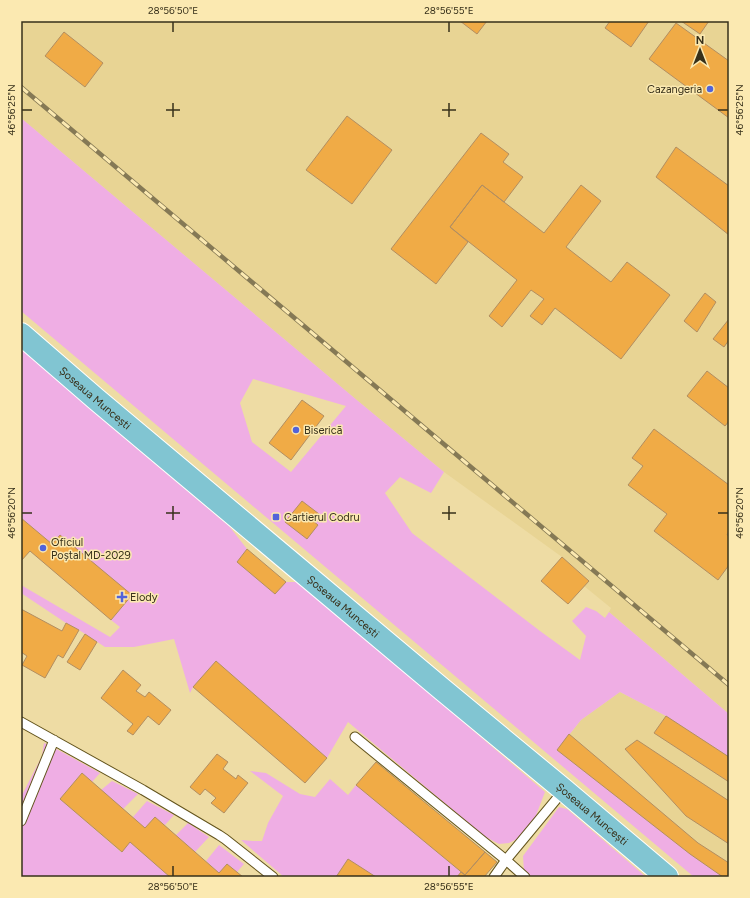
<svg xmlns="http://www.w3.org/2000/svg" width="750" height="898" font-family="Figtree,sans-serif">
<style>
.built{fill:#e8d494}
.green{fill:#efaee4;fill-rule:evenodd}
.building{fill:#f0ab46;stroke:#b28e61}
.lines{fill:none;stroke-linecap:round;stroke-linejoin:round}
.lane-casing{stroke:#63541d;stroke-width:11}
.primary-casing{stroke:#fff;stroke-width:24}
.lane{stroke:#fff;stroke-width:9}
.primary{stroke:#81c5d2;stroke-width:22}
.rail-casing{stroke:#857955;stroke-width:4.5}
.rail{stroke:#fbe9b1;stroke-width:3;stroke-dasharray:9;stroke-linecap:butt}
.ticks{fill:none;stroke:#37301a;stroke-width:1.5}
.poi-dot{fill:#5263d9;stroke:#fbe9b1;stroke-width:1.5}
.labels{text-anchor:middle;stroke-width:3;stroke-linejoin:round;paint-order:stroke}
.poi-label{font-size:11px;fill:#37301a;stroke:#fbe9b1;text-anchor:start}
.street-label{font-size:11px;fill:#37301a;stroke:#fbe9b1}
.neatline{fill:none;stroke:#37301a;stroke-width:1.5}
.ticks-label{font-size:10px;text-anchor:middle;fill:#37301a}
</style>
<rect width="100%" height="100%" fill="#eedca4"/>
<!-- built -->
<path class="built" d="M 21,21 L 729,21 L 729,714 L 609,612 L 611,608 L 584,586 L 589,580 L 562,557 L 444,472 L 358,401 L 21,118 Z
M 620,692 L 666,716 L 729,757 L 729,877 L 723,877 L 690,854 L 557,750 L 581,720 Z"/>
<!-- green -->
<path class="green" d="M 21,118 L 358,401 L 444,472 L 431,493 L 400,477 L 385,493 L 412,533 L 540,631 L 580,660 L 586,636 L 572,621 L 586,607 L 596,611 L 605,618 L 609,612 L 729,714 L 729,757 L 666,716 L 620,692 L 581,720 L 557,750 L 690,854 L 723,877 L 694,877 L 21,311 ZM 253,379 L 346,406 L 291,472 L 252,442 L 240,403 Z
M 21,349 L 115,430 L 229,526 L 247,549 L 237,562 L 275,594 L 286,582 L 299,582 L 545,792 L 535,818 L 521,837 L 509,843 L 499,844 L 484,836 L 348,722 L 327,758 L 216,661 L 193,687 L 190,693 L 174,639 L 134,647 L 105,647 L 79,630 L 66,623 L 21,593 L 21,585 L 110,637 L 120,627 L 111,620 L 132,596 L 60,535 L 52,544 L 21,518 Z
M 44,743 L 60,751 L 100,773 L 92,782 L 82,773 L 60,799 L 121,852 L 130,842 L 170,877 L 21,877 L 21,797 L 42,756 Z
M 250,771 L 266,773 L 300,794 L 315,797 L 330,779 L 348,795 L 356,785 L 461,872 L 457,877 L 284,877 L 241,840 L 253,841 L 262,841 L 268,823 L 283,796 Z
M 112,781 L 138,794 L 123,809 L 101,790 Z
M 147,801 L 174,815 L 165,825 L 155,817 L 145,828 L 133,817 Z
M 559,807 L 567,809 L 646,877 L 532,877 L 524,871 L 523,856 Z
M 188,823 L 209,837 L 195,852 L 176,835 Z
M 219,845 L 244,864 L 237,872 L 227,864 L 219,873 L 206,861 Z"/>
<!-- building -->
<path class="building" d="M 460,21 L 487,21 L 477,34 Z
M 610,21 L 649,21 L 631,47 L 605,28 Z
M 681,21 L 709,21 L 700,34 Z
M 676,23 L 729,61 L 729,118 L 649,59 Z
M 64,32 L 103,63 L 85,87 L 45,56 Z
M 347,116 L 392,150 L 352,204 L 306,170 Z
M 481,133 L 509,154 L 503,162 L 523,177 L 504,202 L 482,185 L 450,227 L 468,242 L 436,284 L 391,249 Z
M 676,147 L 729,186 L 729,235 L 656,177 Z
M 482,185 L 544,233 L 581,185 L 601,201 L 566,247 L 611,282 L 627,262 L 670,295 L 621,359 L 555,308 L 542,325 L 530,316 L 544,299 L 531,290 L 502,327 L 489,316 L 517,280 L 450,227 Z
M 705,293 L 716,302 L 697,332 L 684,321 Z
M 729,319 L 729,340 L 724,347 L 713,339 Z
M 707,371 L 729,388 L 729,421 L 725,426 L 687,396 Z
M 302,400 L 324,416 L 291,460 L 269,443 Z
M 654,429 L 729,485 L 729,531 L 727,535 L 729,536 L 729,565 L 718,580 L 654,531 L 667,514 L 628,485 L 643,466 L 632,458 Z
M 302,501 L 319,514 L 313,521 L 318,525 L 307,539 L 285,522 Z
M 21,518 L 52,544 L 60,535 L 132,595 L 111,620 L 30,551 L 21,561 Z
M 247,549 L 286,582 L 275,594 L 237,562 Z
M 562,557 L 589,581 L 568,604 L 541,581 Z
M 21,609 L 62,631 L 66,623 L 79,630 L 63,658 L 58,655 L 45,678 L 22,665 L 27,656 L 21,652 Z
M 85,634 L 97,642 L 80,670 L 67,662 Z
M 216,661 L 327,758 L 305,783 L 193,687 Z
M 123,670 L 141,685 L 136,691 L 145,697 L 149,692 L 171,710 L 159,725 L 148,716 L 133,735 L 127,731 L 133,724 L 101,698 Z
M 666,716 L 729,757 L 729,782 L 654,733 Z
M 569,734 L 698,843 L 729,863 L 729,877 L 723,877 L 690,854 L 557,750 Z
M 637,740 L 729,801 L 729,844 L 686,816 L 625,749 Z
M 217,754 L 228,762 L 223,769 L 236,779 L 238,775 L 248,783 L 224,813 L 211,803 L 216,798 L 205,789 L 200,795 L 190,787 Z
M 376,762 L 485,852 L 465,875 L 356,785 Z
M 82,773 L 145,828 L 155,817 L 219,873 L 227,864 L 243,877 L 170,877 L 130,842 L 122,852 L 60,799 Z
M 485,852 L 497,862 L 484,877 L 457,877 L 461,872 L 465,875 Z
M 348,859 L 376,877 L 336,877 Z"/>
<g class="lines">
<defs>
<path id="lane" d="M 21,722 L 143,790 L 219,835 L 225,839 L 273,877
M 355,737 L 506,860 L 525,877
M 21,821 L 54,740
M 494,877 L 506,860 L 564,790"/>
<g id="primary">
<path id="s1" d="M 21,334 L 96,399 L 443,690 L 564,790 L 667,877"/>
</g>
</defs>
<!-- lane casing -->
<use href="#lane" class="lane-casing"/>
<!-- primary casing -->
<use href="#primary" class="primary-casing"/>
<!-- lane -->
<use href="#lane" class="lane"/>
<!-- primary -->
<use href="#primary" class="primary"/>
<defs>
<path id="rail" d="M 21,87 L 729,685"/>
</defs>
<!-- rail casing -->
<use href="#rail" class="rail-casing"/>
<!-- rail -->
<use href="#rail" class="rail"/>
</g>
<!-- ticks -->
<path class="ticks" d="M 173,22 L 173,32M 449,22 L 449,32M 173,103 L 173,117M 449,103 L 449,117M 22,110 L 32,110M 166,110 L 180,110M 442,110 L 456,110M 718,110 L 728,110M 173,506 L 173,520M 449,506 L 449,520M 22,513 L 32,513M 166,513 L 180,513M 442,513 L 456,513M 718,513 L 728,513M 173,866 L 173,876M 449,866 L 449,876"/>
<!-- markers -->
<g class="poi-dot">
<circle cx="710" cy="89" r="4"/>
<circle cx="296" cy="430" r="4"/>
<rect x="272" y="513" width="8" height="8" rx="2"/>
<circle cx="43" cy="548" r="4"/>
<path d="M120 591h4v4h4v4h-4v4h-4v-4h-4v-4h4z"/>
</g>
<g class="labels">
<!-- poi labels -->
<g class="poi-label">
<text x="702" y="93" text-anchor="end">Cazangeria</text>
<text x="304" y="434">Biserică</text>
<text x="284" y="521">Cartierul Codru</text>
<text x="51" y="546">Oficiul<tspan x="51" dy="13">Poștal MD-2029</tspan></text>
<text x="130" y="601">Elody</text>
</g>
<!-- street labels -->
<g class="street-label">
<text dy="4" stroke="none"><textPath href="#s1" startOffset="98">Șoseaua Muncești</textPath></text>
<text dy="4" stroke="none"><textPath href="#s1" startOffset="422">Șoseaua Muncești</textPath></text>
<text dy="4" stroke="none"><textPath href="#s1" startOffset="746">Șoseaua Muncești</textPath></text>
</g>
</g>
<!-- border -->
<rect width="750" height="898" fill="none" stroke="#fbe9b1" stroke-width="44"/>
<!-- north arrow -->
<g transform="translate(700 50)" stroke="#fbe9b1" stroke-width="3" paint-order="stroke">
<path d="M0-3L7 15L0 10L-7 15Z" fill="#37301a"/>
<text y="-6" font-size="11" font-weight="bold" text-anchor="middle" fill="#37301a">N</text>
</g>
<rect x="22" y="22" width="706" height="854" class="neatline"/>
<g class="ticks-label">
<text x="173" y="14">28°56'50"E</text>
<text x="449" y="14">28°56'55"E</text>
<text transform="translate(11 110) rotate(-90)" y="4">46°56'25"N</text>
<text transform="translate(739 110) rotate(-90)" y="4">46°56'25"N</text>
<text transform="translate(11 513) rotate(-90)" y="4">46°56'20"N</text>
<text transform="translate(739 513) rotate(-90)" y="4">46°56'20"N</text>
<text x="173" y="890">28°56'50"E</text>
<text x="449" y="890">28°56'55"E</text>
</g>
</svg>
